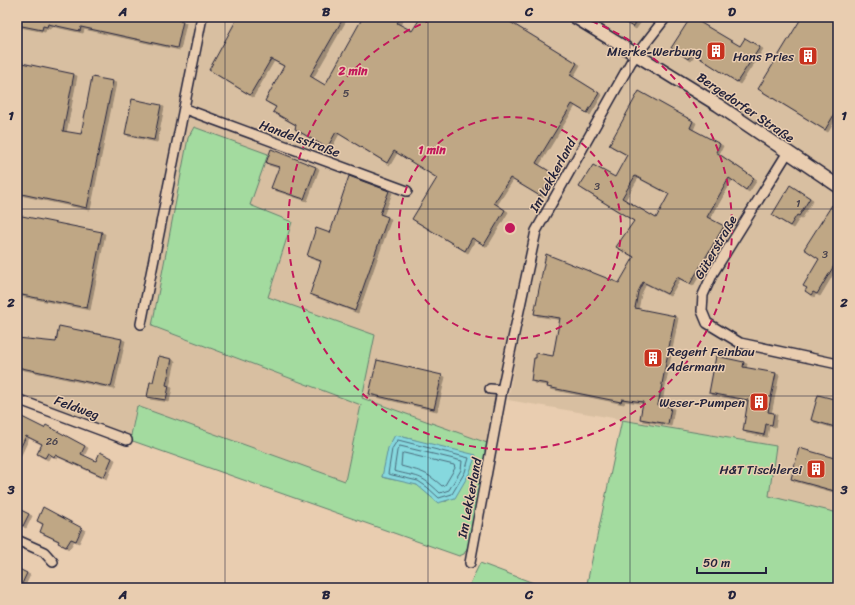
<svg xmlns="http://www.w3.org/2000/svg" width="855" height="605" font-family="Sriracha,sans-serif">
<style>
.built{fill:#d8bfa1}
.green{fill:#a3db9f;stroke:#627e6d;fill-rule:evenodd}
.water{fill:#86d8de;stroke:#5e8f9d}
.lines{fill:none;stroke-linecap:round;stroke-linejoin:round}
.shore{stroke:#4a6b7c;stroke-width:1}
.building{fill:#bfa785;stroke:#22223b;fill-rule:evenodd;filter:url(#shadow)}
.street-casing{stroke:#22223b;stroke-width:12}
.secondary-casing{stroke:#22223b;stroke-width:15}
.street{stroke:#e9cdb0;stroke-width:9}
.secondary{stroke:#e9cdb0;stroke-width:12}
.grid{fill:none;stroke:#22223b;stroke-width:1;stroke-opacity:0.55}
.ring{fill:none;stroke:#c2185b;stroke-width:2;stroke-dasharray:7 5}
.labels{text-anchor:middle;stroke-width:3;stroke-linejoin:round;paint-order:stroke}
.number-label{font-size:11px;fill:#49434e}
.poi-label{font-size:13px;fill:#22223b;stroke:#e9cdb0;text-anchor:end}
.street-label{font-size:13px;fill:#22223b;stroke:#e9cdb0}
.centre{fill:#c2185b;stroke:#e9cdb0;stroke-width:2}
.ring-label{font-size:12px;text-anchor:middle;font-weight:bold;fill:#c2185b;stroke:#e9cdb0;stroke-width:3;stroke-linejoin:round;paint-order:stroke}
.neatline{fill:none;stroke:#22223b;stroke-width:1.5}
.grid-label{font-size:13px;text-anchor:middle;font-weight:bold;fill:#22223b}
</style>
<defs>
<filter id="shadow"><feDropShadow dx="3" dy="2" stdDeviation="0" flood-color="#0004"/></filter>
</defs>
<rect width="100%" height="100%" fill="#e9cdb0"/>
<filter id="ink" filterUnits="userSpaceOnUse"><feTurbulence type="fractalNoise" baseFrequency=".025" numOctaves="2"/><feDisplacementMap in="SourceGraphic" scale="8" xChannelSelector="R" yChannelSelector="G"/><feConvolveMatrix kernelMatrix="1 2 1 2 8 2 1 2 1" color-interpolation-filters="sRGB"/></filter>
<g filter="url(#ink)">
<!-- built -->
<path class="built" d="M 17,17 L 838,17 L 838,513 L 769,496 L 776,446 L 508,400 L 522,319 L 512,317 L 490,444 L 362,398 L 374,335 L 268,297 L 292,222 L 250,205 L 194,127 L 188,138 L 152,326 L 361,405 L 345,481 L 137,406 L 127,446 L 17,401 Z"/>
<!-- green -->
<path class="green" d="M 194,127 L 268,154 L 250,205 L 292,222 L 268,297 L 375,335 L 362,398 L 490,444 L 470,543 L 464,554 L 459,556 L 130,440 L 137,406 L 345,481 L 361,405 L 152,326 L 188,138 ZM 395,435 L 415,440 L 473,462 L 469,474 L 447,501 C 432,504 429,490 417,485 C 407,480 393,481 382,477 Z
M 622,420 L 776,446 L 769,496 L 838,513 L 838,588 L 586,588 Z
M 480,563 L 547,588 L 468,588 Z"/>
<!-- water -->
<path class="water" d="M 395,435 L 476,455 L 469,474 L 455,498 L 438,503 L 417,485 L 382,477 L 388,448 Z"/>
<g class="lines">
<!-- shore -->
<path class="shore" d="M 398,440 L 469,458 L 465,472 L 452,494 L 439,498 L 427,487 L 418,481 L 388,474 L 392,449 Z
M 400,446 L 462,461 L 461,470 L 449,490 L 440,493 C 419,473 419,478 394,471 L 397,451 Z
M 404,453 L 454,465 L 455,468 L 445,485 L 442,486 C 425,471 422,472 401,466 L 402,454 Z"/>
</g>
<!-- building -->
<path class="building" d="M 17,17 L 165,17 L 183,21 L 177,48 L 81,27 L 80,31 L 48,24 L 47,27 L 43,26 L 42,30 L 17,25 Z
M 238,17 L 344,17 L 310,76 L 325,85 L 363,17 L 401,17 L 397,23 L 412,31 L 421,17 L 502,17 L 577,63 L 570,75 L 599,93 L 587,113 L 572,104 L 536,163 L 554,174 L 540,196 L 510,178 L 494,203 L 505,210 L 484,245 L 472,238 L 465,251 L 412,219 L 437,178 L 394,151 L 387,163 L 336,132 L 327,148 L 295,129 L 296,125 L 273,112 L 276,107 L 265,101 L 284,66 L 271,59 L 250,95 L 209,70 Z
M 616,17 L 640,17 L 633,27 Z
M 691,17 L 740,46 L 745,38 L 760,47 L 737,82 L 692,53 L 688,59 L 671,48 Z
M 802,17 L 827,17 L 838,23 L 838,108 L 825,130 L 758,89 Z
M 17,62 L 74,74 L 63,131 L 81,134 L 92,77 L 113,81 L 87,208 L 17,193 Z
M 639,91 L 693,121 L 690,128 L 720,144 L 716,152 L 754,178 L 746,190 L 729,178 L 707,217 L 724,226 L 690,284 L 677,277 L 667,294 L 643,282 L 638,292 L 635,308 L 675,316 L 658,405 L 671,407 L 668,424 L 640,419 L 643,402 L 622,399 L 621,402 L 547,387 L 548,384 L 531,381 L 534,358 L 536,358 L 536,353 L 553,356 L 560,318 L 534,314 L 546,254 L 619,283 L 634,257 L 616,247 L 634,221 L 579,187 L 593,165 L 615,177 L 627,155 L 609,145 ZM 635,176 L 669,194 L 656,218 L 622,198 Z
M 132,99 L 161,105 L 154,140 L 125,134 Z
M 271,149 L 316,167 L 304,199 L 271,188 L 279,167 L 266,163 Z
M 349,176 L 389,191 L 380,214 L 388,217 L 355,311 L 310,294 L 321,261 L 307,256 L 316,228 L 330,233 Z
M 790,185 L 810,198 L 799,216 L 797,215 L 790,226 L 772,215 Z
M 832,205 L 838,209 L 838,266 L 835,264 L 817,294 L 813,292 L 811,295 L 805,291 L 807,288 L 803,286 L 819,259 L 804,249 Z
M 17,215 L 102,232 L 87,308 L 17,294 Z
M 59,326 L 122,339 L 111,387 L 17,367 L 17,338 L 56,342 Z
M 159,356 L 172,359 L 166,385 L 169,386 L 166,400 L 147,397 L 150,382 L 153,382 Z
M 716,356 L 744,362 L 743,367 L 776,373 L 768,412 L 774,413 L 772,425 L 766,424 L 764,435 L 743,431 L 748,400 L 709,393 Z
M 377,360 L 442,375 L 434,409 L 369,394 Z
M 818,395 L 838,400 L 838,417 L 835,427 L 811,420 Z
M 22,417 L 44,428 L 46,425 L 85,446 L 81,454 L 96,461 L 100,452 L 112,458 L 104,477 L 55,455 L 54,457 L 48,453 L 45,458 L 37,454 L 42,444 L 26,436 L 17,455 L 17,427 Z
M 799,448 L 838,459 L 838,492 L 791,479 Z
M 43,507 L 82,528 L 76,541 L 71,539 L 66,547 L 58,543 L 59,541 L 40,532 L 43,524 L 37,521 Z
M 17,508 L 29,514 L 23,526 L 17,523 Z
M 17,568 L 27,573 L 20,588 L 17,588 Z"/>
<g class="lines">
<defs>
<path id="street" d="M 185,109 L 407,191
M 788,152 L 713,273 L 703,295 L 702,311 L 707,323 L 740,343 L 838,364
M 141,324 L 202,17
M 490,389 L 502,390
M 17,399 L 127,440
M 17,540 L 44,552 L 53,562
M 470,563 L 502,390 L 536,231 L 631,62 L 666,17"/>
<path id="secondary" d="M 575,17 L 718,105 L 838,186"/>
</defs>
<!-- street casing -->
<use href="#street" class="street-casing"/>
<!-- secondary casing -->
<use href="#secondary" class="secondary-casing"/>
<!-- street -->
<use href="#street" class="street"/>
<!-- secondary -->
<use href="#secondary" class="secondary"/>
</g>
</g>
<!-- grid -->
<path class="grid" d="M 225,17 L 225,588M 428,17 L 428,588M 630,17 L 630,588M 17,209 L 838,209M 17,396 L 838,396"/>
<!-- distance rings -->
<g class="ring">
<circle cx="510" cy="228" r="111"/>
<path d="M580 17A222 222 0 1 1 440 17"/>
</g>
<!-- icons -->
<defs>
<symbol id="building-square" viewBox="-11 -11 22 22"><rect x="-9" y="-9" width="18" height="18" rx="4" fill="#c8321e" stroke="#e9cdb0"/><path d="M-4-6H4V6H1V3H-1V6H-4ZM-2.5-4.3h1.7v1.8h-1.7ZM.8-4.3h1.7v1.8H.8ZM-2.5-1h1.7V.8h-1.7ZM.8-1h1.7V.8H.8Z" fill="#fff"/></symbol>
</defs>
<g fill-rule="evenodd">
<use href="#building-square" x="705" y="40" width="22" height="22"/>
<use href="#building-square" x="797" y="45" width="22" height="22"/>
<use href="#building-square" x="642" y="347" width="22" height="22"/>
<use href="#building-square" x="748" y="391" width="22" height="22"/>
<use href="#building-square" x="805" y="458" width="22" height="22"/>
</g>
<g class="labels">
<!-- number labels -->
<g class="number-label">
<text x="346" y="97">5</text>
<text x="597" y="190">3</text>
<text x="798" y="207">1</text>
<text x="825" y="258">3</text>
<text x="52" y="445">26</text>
</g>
<!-- poi labels -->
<g class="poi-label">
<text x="702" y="56">Mierke-Werbung</text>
<text x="794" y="61">Hans Pries</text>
<text x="667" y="356" text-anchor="start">Regent Feinbau<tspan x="667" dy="15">Adermann</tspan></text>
<text x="745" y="407">Weser-Pumpen</text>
<text x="802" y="474">H&amp;T Tischlerei</text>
</g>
<!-- street labels -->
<g class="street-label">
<text transform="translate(746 107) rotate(34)" y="5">Bergedorfer Straße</text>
<text transform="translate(300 138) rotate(20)" y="5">Handelsstraße</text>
<text transform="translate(552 175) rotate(-61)" y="5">Im Lekkerland</text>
<text transform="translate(715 247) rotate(-60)" y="5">Güterstraße</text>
<text transform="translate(77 407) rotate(20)" y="5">Feldweg</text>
<text transform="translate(469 498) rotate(-79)" y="5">Im Lekkerland</text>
</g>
</g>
<circle cx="510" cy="228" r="6" class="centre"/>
<g class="ring-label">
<text x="353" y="75">2 min</text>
<text x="432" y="154">1 min</text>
</g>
<!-- margin -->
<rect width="855" height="605" fill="none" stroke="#e9cdb0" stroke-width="44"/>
<!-- scale -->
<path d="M697 567v6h69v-6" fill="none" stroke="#22223b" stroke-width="2"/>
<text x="703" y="567" font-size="12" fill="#22223b" stroke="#e9cdb0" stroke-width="3" paint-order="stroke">50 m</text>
<rect x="22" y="22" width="811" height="561" class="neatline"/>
<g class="grid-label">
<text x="123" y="16">A</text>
<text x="326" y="16">B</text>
<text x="529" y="16">C</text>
<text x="732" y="16">D</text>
<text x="11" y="120">1</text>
<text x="844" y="120">1</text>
<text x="11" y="307">2</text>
<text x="844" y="307">2</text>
<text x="11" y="494">3</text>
<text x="844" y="494">3</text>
<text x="123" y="599">A</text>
<text x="326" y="599">B</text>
<text x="529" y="599">C</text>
<text x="732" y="599">D</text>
</g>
</svg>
